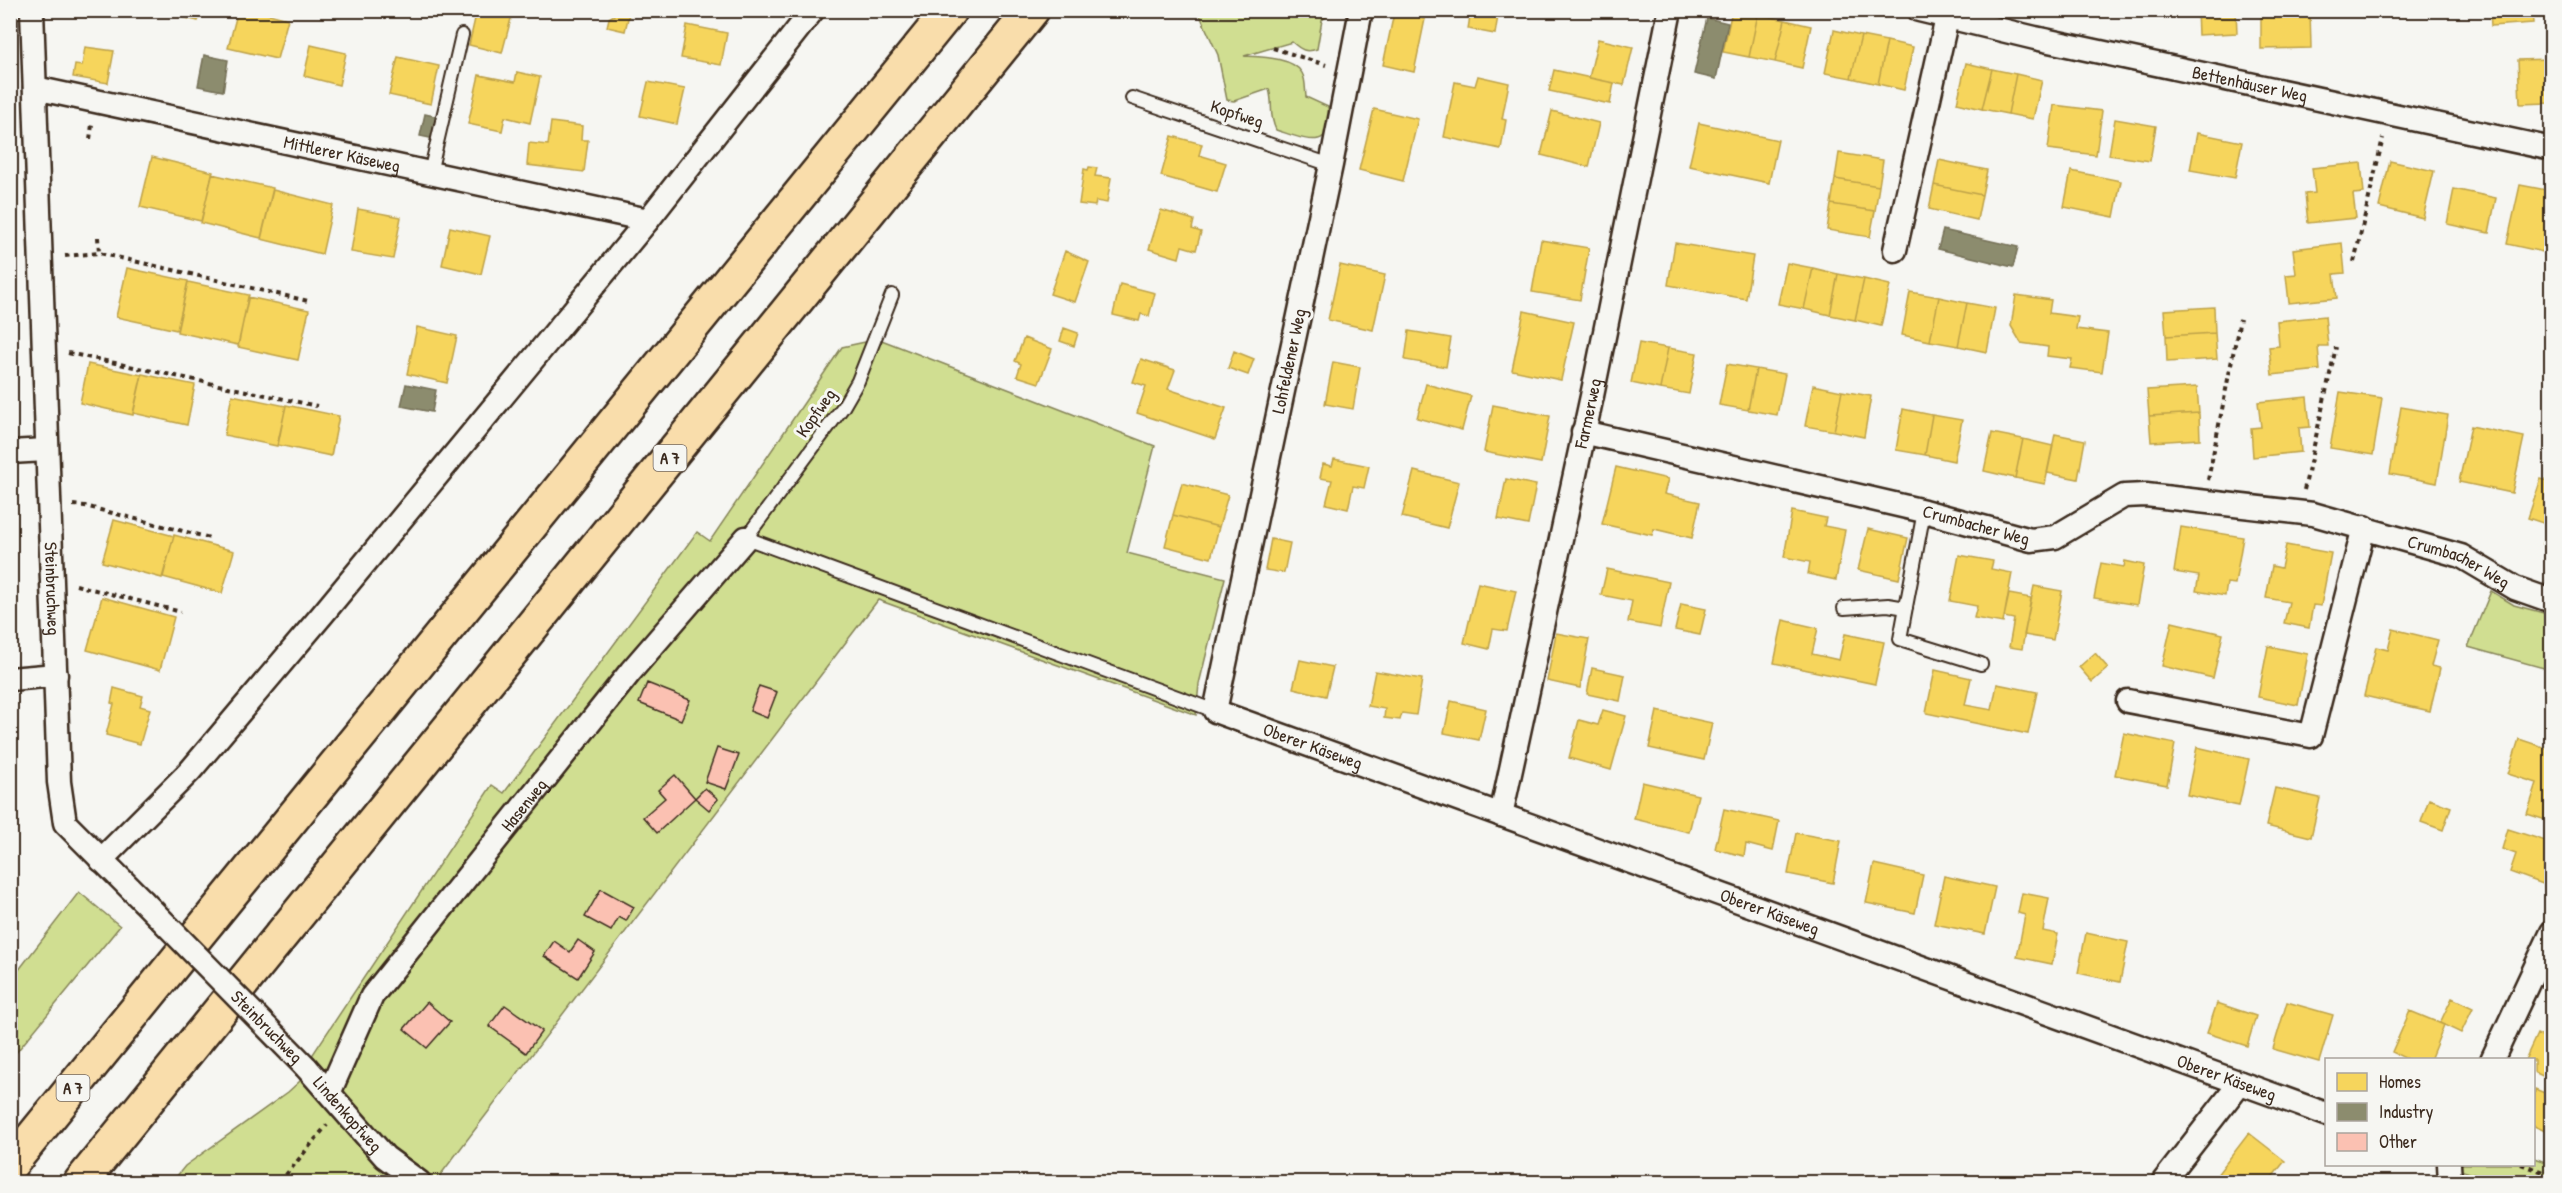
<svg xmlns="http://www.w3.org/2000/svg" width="2562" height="1193" font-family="'Patrick Hand',sans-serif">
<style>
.green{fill:#d0de91;stroke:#868458;stroke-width:1.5}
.homes{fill:#f6d55c;stroke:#bea249;stroke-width:1.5}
.industry{fill:#8c8c6e;stroke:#746f56;stroke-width:1.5}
.building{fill:#fbc1b2;stroke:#3b2a1e;stroke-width:1.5}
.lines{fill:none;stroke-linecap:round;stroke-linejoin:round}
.lane-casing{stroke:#3b2a1e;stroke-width:16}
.street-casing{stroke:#3b2a1e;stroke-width:27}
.highway-casing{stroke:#3b2a1e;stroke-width:38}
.path{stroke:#3b2a1e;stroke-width:4;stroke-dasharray:4.5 4.5;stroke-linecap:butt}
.lane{stroke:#f6f6f2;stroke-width:12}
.street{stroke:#f6f6f2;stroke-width:22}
.highway{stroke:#f9ddab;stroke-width:33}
.street-bridge-casing{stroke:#3b2a1e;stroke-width:27;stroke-linecap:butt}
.street-bridge{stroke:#f6f6f2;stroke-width:22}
.labels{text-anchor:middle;stroke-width:6;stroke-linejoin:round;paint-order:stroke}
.shield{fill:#f6f6f2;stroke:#73675e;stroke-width:1.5}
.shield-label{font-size:16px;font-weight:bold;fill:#3b2a1e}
.street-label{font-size:18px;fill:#3b2a1e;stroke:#f6f6f2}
</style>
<rect width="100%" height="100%" fill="#f6f6f2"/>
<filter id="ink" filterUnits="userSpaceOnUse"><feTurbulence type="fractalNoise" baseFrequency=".0167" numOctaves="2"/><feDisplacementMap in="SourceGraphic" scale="12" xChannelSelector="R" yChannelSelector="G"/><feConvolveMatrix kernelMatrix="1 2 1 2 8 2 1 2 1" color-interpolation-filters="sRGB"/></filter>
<g filter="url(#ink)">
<!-- green -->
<path class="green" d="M 1198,11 L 1334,11 L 1322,20 L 1317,49 C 1306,53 1301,50 1292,42 L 1244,56 C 1259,57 1293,57 1302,73 C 1306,80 1305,89 1306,97 L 1328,107 C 1335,154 1305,139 1276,130 C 1268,113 1274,106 1269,89 L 1234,101 L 1227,100 L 1218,55 Z
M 879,339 L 1155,446 L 1127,553 L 1225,578 L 1199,684 L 1196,715 L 878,600 L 438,1178 L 444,1182 L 172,1182 L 185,1166 L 288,1092 L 300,1081 L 313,1054 L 492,785 L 504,793 L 697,532 L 710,541 L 842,347 Z
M 2491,591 L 2514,605 L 2551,615 L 2551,670 L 2468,647 Z
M 79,892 L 120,926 L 11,1059 L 11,980 Z
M 2534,1158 L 2551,1164 L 2551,1182 L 2497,1182 L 2451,1167 L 2451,1164 L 2534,1164 Z"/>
<!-- homes -->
<path class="homes" d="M 155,10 L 200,10 L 198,21 Z
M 238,10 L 254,10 L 288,19 L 277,59 L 228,48 Z
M 477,10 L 493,10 L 512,15 L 502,53 L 469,45 Z
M 615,10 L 630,10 L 625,31 L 607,27 L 609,18 L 614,15 Z
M 1399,10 L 1421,10 L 1420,18 L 1425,19 L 1414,72 L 1383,65 L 1394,13 L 1398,14 Z
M 1471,10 L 1499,10 L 1495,34 L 1468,29 Z
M 1732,10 L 1758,14 L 1749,57 L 1723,52 Z
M 2197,10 L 2236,10 L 2237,33 L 2198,35 Z
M 2261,10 L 2310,10 L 2311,48 L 2261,49 Z
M 2490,10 L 2532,10 L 2533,23 L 2491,26 Z
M 1758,14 L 1785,20 L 1775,62 L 1749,57 Z
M 1785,20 L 1811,26 L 1802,68 L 1775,62 Z
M 687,25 L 727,33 L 721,65 L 681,58 Z
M 1834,30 L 1861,36 L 1851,78 L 1825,73 Z
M 1861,36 L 1887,41 L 1878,84 L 1851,78 Z
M 1598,39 L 1633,47 L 1624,85 L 1589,78 Z
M 1887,41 L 1913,47 L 1904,90 L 1878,84 Z
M 311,45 L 346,53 L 339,85 L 304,76 Z
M 85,47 L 114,51 L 108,83 L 73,77 L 75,65 L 82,66 Z
M 398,57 L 439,66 L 431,104 L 389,95 Z
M 2552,59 L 2552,103 L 2520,104 L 2518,60 Z
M 1966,63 L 1992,69 L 1982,109 L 1957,103 Z
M 1992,69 L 2016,74 L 2008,114 L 1982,109 Z
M 1554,70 L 1614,83 L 1610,104 L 1549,91 Z
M 517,72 L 540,77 L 530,123 L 505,117 L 502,131 L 468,124 L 479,75 L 515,82 Z
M 2016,74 L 2042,80 L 2033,119 L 2008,114 Z
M 1478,76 L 1509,83 L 1502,119 L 1506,120 L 1501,149 L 1444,137 L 1455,82 L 1475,86 Z
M 648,82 L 685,89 L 677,124 L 640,116 Z
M 2054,105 L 2102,111 L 2096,155 L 2048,149 Z
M 1374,109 L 1418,119 L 1403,181 L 1359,170 Z
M 1552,111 L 1599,123 L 1589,167 L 1541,155 Z
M 2115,119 L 2156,126 L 2150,161 L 2109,155 Z
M 551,122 L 582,126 L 581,140 L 588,140 L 584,172 L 527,165 L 529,143 L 548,145 Z
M 1699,123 L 1778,140 L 1769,183 L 1689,166 Z
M 2197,133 L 2242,142 L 2235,178 L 2190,170 Z
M 1172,136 L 1202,144 L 1199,155 L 1226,163 L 1217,192 L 1161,176 Z
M 1839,153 L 1883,160 L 1879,186 L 1835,179 Z
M 152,157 L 213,172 L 201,221 L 140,207 Z
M 1939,160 L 1987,170 L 1982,195 L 1934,185 Z
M 2390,161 L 2434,171 L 2423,218 L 2379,207 Z
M 2361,163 L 2364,193 L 2353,194 L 2356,218 L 2308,223 L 2305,194 L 2315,193 L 2312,168 Z
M 1089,167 L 1097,168 L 1095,176 L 1111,178 L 1107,203 L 1096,201 L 1095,206 L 1079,204 L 1084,169 L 1088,170 Z
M 2071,171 L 2121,181 L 2114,217 L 2064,207 Z
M 212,174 L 273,188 L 261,238 L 201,223 Z
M 1835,179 L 1879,186 L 1875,211 L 1831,204 Z
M 1934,185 L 1982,195 L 1977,220 L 1929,209 Z
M 2520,185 L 2552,191 L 2552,254 L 2507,244 Z
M 2454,189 L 2496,198 L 2489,233 L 2447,224 Z
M 273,190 L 333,205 L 322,254 L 261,239 Z
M 1831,204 L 1875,211 L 1870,237 L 1827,230 Z
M 358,209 L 401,217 L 393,259 L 351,252 Z
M 1161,210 L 1194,220 L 1192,229 L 1201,232 L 1196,250 L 1182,246 L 1179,258 L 1149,249 Z
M 450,227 L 490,236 L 481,274 L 442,265 Z
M 1541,240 L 1589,248 L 1580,300 L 1532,292 Z
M 1675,243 L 1753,256 L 1746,299 L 1668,285 Z
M 2342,243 L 2345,273 L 2334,274 L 2337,298 L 2289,303 L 2286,275 L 2296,274 L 2293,249 Z
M 1065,251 L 1089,262 L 1075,302 L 1050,294 Z
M 1787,263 L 1813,268 L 1804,309 L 1778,304 Z
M 1340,265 L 1385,275 L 1373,330 L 1328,320 Z
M 127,268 L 188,281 L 177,330 L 116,317 Z
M 1813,268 L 1838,274 L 1830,315 L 1804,309 Z
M 1838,274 L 1864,279 L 1855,320 L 1830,315 Z
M 1864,279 L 1890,285 L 1881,326 L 1855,320 Z
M 188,282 L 249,295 L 238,345 L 177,332 Z
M 1120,284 L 1155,293 L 1149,316 L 1141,314 L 1139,321 L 1113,315 Z
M 1910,292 L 1939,297 L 1930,341 L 1902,335 Z
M 2016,295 L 2051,300 L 2049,313 L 2078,317 L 2076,329 L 2108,333 L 2102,372 L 2070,368 L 2072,359 L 2047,356 L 2048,347 L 2021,343 L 2011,326 Z
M 248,297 L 309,310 L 298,360 L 238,347 Z
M 1939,297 L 1967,303 L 1958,346 L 1930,341 Z
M 1967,303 L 1995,308 L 1987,352 L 1958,346 Z
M 2214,307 L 2215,333 L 2166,336 L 2164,310 Z
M 1524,311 L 1574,322 L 1561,380 L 1512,370 Z
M 2325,316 L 2328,346 L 2318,346 L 2320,370 L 2272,375 L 2269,347 L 2279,346 L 2277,321 Z
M 417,327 L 457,336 L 447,383 L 407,374 Z
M 1064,328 L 1078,333 L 1074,346 L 1060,341 Z
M 1409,331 L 1451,338 L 1446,367 L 1405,360 Z
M 2215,333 L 2217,359 L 2167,362 L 2166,336 Z
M 1024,338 L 1052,349 L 1039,383 L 1017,376 L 1021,364 L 1015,361 Z
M 1639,343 L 1668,348 L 1660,389 L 1631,383 Z
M 1668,348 L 1697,353 L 1689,394 L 1660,389 Z
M 1234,351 L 1254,359 L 1248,375 L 1228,368 Z
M 1141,359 L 1175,370 L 1168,389 L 1226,408 L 1215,439 L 1137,413 L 1146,386 L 1133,382 Z
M 1333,362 L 1360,367 L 1353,409 L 1325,404 Z
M 88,364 L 142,375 L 133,415 L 80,403 Z
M 1727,364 L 1756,369 L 1748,410 L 1719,405 Z
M 1756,369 L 1785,374 L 1777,415 L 1748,410 Z
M 142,374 L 195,385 L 187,425 L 133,413 Z
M 1426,384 L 1471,396 L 1462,430 L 1417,418 Z
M 1813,385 L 1842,391 L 1834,431 L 1805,426 Z
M 2197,387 L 2199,413 L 2149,416 L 2147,390 Z
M 1842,391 L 1871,396 L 1864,437 L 1834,431 Z
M 2340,392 L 2382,398 L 2373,455 L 2330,448 Z
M 232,395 L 286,406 L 277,446 L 224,435 Z
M 2307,397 L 2310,427 L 2299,428 L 2301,452 L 2253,457 L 2251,428 L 2261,427 L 2258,402 Z
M 286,405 L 339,416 L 331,456 L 278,445 Z
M 1493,405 L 1550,416 L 1541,463 L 1484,452 Z
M 2401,407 L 2448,415 L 2437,483 L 2390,474 Z
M 1903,409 L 1932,415 L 1925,455 L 1896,450 Z
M 2199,413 L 2200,439 L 2151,442 L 2149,416 Z
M 1932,415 L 1962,420 L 1954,461 L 1925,455 Z
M 2471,426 L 2524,437 L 2512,493 L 2459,482 Z
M 1992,433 L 2023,439 L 2015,478 L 1984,471 Z
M 2055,434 L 2085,440 L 2078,479 L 2047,473 Z
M 2023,439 L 2053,446 L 2045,484 L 2015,478 Z
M 1334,459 L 1369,466 L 1364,488 L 1353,486 L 1348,509 L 1326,504 L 1332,480 L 1320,478 L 1323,464 L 1332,466 Z
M 1616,467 L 1668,479 L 1664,494 L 1700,502 L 1692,538 L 1654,529 L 1652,535 L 1602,524 Z
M 1414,471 L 1459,482 L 1447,528 L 1402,517 Z
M 1506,479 L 1536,485 L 1528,525 L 1498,519 Z
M 2541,479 L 2552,482 L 2552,547 L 2542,544 L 2549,525 L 2528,518 Z
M 1182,483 L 1228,495 L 1219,527 L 1173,515 Z
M 1792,511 L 1826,518 L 1824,526 L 1845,530 L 1836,580 L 1808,574 L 1810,562 L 1784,557 Z
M 1173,515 L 1219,527 L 1211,558 L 1165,546 Z
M 114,520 L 174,536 L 162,578 L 102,562 Z
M 2181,527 L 2243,537 L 2235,584 L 2227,583 L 2225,596 L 2196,591 L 2199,576 L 2174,572 Z
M 1868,529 L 1908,538 L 1899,579 L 1858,570 Z
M 174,535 L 234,551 L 222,593 L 163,577 Z
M 1271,539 L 1290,543 L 1284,573 L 1265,570 Z
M 2286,545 L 2331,553 L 2321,606 L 2313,605 L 2309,628 L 2284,623 L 2289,602 L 2266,598 L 2272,566 L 2281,568 Z
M 1959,555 L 1993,561 L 1991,569 L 2012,573 L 2003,623 L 1974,618 L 1977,606 L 1950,601 Z
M 2125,561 L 2144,565 L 2137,605 L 2094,598 L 2101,563 L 2124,567 Z
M 1607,569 L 1669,582 L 1660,628 L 1628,622 L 1632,601 L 1601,595 Z
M 1478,583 L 1516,591 L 1507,631 L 1493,629 L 1489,649 L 1464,643 Z
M 2034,586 L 2062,591 L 2053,640 L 2024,635 Z
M 2009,594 L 2031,598 L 2022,649 L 2009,647 L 2014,619 L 2004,617 Z
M 102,597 L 174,617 L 160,670 L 87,650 Z
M 1681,604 L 1706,609 L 1700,635 L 1675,630 Z
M 1783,620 L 1818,628 L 1812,654 L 1839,660 L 1845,634 L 1884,642 L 1875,684 L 1774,663 Z
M 2172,622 L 2223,634 L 2213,678 L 2162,666 Z
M 2393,629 L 2438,640 L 2431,666 L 2440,668 L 2430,711 L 2364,696 L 2376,647 L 2388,650 Z
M 1556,633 L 1589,639 L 1580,688 L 1547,681 Z
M 2268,646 L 2308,654 L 2298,705 L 2258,697 Z
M 2095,653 L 2108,668 L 2092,682 L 2079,667 Z
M 1300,660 L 1333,667 L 1326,696 L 1293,688 Z
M 1592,668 L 1625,675 L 1620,701 L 1587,694 Z
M 1935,670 L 1971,678 L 1965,705 L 1992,710 L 1997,684 L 2037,692 L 2028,734 L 1926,713 Z
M 1375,671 L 1422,679 L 1416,715 L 1402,713 L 1400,720 L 1384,718 L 1385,709 L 1368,706 Z
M 114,688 L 143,696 L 140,706 L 150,709 L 140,744 L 106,735 L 114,704 L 111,703 Z
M 1451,701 L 1486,709 L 1479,740 L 1444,733 Z
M 1603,710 L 1626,716 L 1611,770 L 1569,758 L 1579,720 L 1598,725 Z
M 1657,711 L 1712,723 L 1704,760 L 1649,748 Z
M 2124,733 L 2175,744 L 2167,785 L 2115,775 Z
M 2519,739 L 2552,750 L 2552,822 L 2527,814 L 2537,783 L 2508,774 Z
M 2197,747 L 2249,759 L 2239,806 L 2187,795 Z
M 1642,782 L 1698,795 L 1689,832 L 1634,819 Z
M 2275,788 L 2320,798 L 2311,837 L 2266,826 Z
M 2429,799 L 2451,807 L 2443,830 L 2421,822 Z
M 1724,809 L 1779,821 L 1773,851 L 1746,844 L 1744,856 L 1715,849 Z
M 2508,829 L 2552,843 L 2552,859 L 2543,884 L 2510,872 L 2516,854 L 2502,849 Z
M 1796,833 L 1841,841 L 1833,883 L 1788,874 Z
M 1874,864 L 1923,875 L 1915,913 L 1866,903 Z
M 1944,876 L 1995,887 L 1985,934 L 1934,924 Z
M 2022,893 L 2049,898 L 2043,931 L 2058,934 L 2052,964 L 2017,957 L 2025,915 L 2018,913 Z
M 2086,933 L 2128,942 L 2120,982 L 2078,973 Z
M 2452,998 L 2473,1008 L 2461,1033 L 2440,1023 Z
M 2287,1002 L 2333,1015 L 2319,1062 L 2273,1049 Z
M 2217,1003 L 2256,1016 L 2247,1046 L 2207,1033 Z
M 2410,1011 L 2444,1025 L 2430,1060 L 2409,1060 L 2392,1052 Z
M 2537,1034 L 2552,1041 L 2552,1069 L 2547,1078 L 2534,1072 L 2534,1060 L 2525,1060 Z
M 2535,1089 L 2552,1096 L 2552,1134 L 2534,1126 Z
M 2249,1133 L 2285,1161 L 2268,1182 L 2216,1182 L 2213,1180 Z"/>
<!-- industry -->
<path class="industry" d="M 1707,18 L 1728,23 L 1716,79 L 1694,74 Z
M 204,55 L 228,60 L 223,91 L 198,86 Z
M 425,114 L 439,117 L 435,139 L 420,136 Z
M 1943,230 L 2018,247 L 2013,267 L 1938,249 Z
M 406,384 L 436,390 L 432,412 L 401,406 Z"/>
<!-- building -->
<path class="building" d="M 647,683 L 690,700 L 681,720 L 639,703 Z
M 759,686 L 777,692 L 767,718 L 750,711 Z
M 717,748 L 739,755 L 726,789 L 705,782 Z
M 675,775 L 695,798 L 657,833 L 643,817 L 665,798 L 658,790 Z
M 705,788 L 718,799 L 709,810 L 695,798 Z
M 601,889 L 634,907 L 626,921 L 619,917 L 611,931 L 585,917 Z
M 578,940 L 595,952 L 578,978 L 544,956 L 554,941 L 570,952 Z
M 427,1002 L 450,1022 L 427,1048 L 404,1029 Z
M 505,1005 L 542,1031 L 526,1053 L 489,1026 Z"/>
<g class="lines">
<defs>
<path id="lane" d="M 1132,98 L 1331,165
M 430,173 L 462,35
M 892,295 L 858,381 L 843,407 L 746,538 L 1215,711
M 1924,511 L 1900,639 L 1981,664
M 1844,608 L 1888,605 L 1906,608"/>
<g id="street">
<path id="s1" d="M 32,10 L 59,782 L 65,823 L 142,900"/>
<path id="s2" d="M 1361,10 L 1331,165 L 1215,711 L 2326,1114"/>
<path id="s3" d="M 1919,10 L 2035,38 L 2552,149"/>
<path id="s4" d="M 35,88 L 648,220"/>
<path d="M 1895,250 L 1947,18"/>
<path id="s5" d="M 1583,432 L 1924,511 L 2031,540 L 2055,537 L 2124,496 L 2146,495 L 2313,514 L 2461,556 L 2515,588 L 2552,601"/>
<path d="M 10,452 L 46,450"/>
<path d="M 10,679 L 56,675"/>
<path d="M 2128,701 L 2311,736 L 2364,527"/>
<path id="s6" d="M 1501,815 L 1592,396 L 1670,10"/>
<path d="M 101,860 L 190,771 L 322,615 L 648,220 L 813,10"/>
<path d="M 2492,1060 L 2552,932"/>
<path id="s7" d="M 306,1067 L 385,1157 L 419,1182"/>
<path id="s8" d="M 330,1091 L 372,996 L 631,671 L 746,538"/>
<path d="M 2449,1164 L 2450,1182"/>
<path d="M 2163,1182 L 2240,1083"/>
</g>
<path id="highway" d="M 10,1165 L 950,10
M 81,1182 L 1032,10"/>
</defs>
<!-- lane casing -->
<use href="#lane" class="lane-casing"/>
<!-- street casing -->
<use href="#street" class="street-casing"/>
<!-- highway casing -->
<use href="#highway" class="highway-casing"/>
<!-- path -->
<path class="path" d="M 1273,48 L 1326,65
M 90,139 L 92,125
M 98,237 L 99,253
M 65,256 L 99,253 L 308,301
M 2354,262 L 2383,138
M 68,353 L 317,406
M 2208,480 L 2240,319
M 2304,490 L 2336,347
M 73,505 L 85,506 L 210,538
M 76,585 L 181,612
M 2521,1164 L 2552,1175
M 280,1182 L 327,1125"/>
<!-- lane -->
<use href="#lane" class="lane"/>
<!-- street -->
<use href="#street" class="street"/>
<!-- highway -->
<use href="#highway" class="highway"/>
<defs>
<g id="street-bridge">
<path id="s9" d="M 142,900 L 306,1067"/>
</g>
</defs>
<!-- street-bridge casing -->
<use href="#street-bridge" class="street-bridge-casing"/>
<!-- street-bridge -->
<use href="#street-bridge" class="street-bridge"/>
</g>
</g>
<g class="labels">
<!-- shield labels -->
<g class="shield">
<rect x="653.5" y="445" width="33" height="26" rx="4.5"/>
<rect x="56.5" y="1075" width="33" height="26" rx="4.5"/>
</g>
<g class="shield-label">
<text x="670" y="464">A 7</text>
<text x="73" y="1094">A 7</text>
</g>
<!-- street labels -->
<g class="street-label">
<text dy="6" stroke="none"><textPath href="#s3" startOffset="339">Bettenhäuser Weg</textPath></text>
<text transform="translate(1237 114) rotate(18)" y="6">Kopfweg</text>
<text dy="6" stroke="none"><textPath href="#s4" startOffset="314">Mittlerer Käseweg</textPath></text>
<text transform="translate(1289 361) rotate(-78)" y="6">Lohfeldener Weg</text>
<text transform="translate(816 413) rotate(-55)" y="6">Kopfweg</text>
<text dy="6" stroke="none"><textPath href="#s6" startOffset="411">Farmerweg</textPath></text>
<text dy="6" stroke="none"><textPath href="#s5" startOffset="404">Crumbacher Weg</textPath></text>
<text dy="6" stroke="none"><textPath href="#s5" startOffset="909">Crumbacher Weg</textPath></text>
<text dy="6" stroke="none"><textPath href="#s1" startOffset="579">Steinbruchweg</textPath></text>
<text dy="6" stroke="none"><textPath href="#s2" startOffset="820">Oberer Käseweg</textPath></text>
<text dy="6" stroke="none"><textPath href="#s8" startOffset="348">Hasenweg</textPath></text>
<text dy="6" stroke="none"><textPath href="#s2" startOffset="1306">Oberer Käseweg</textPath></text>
<text dy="6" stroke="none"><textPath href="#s9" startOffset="178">Steinbruchweg</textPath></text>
<text dy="6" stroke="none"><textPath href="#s2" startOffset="1792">Oberer Käseweg</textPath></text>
<text dy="6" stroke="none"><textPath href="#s7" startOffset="63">Lindenkopfweg</textPath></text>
</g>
</g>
<!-- margin -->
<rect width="2562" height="1193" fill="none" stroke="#f6f6f2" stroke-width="36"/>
<rect x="18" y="18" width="2526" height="1157" fill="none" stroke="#3b2a1e" stroke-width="2" filter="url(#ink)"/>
<!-- legend -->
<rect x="2325" y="1058" width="210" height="108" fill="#f6f6f2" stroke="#aba49d" stroke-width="1.5"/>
<rect x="2337" y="1073" width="30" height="18" fill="#f6d55c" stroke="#aba49d" stroke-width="1.5"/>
<text x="2379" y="1088" font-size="18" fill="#3b2a1e">Homes</text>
<rect x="2337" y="1103" width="30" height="18" fill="#8c8c6e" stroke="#aba49d" stroke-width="1.5"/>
<text x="2379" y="1118" font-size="18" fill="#3b2a1e">Industry</text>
<rect x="2337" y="1133" width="30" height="18" fill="#fbc1b2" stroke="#aba49d" stroke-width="1.5"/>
<text x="2379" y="1148" font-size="18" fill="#3b2a1e">Other</text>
</svg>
